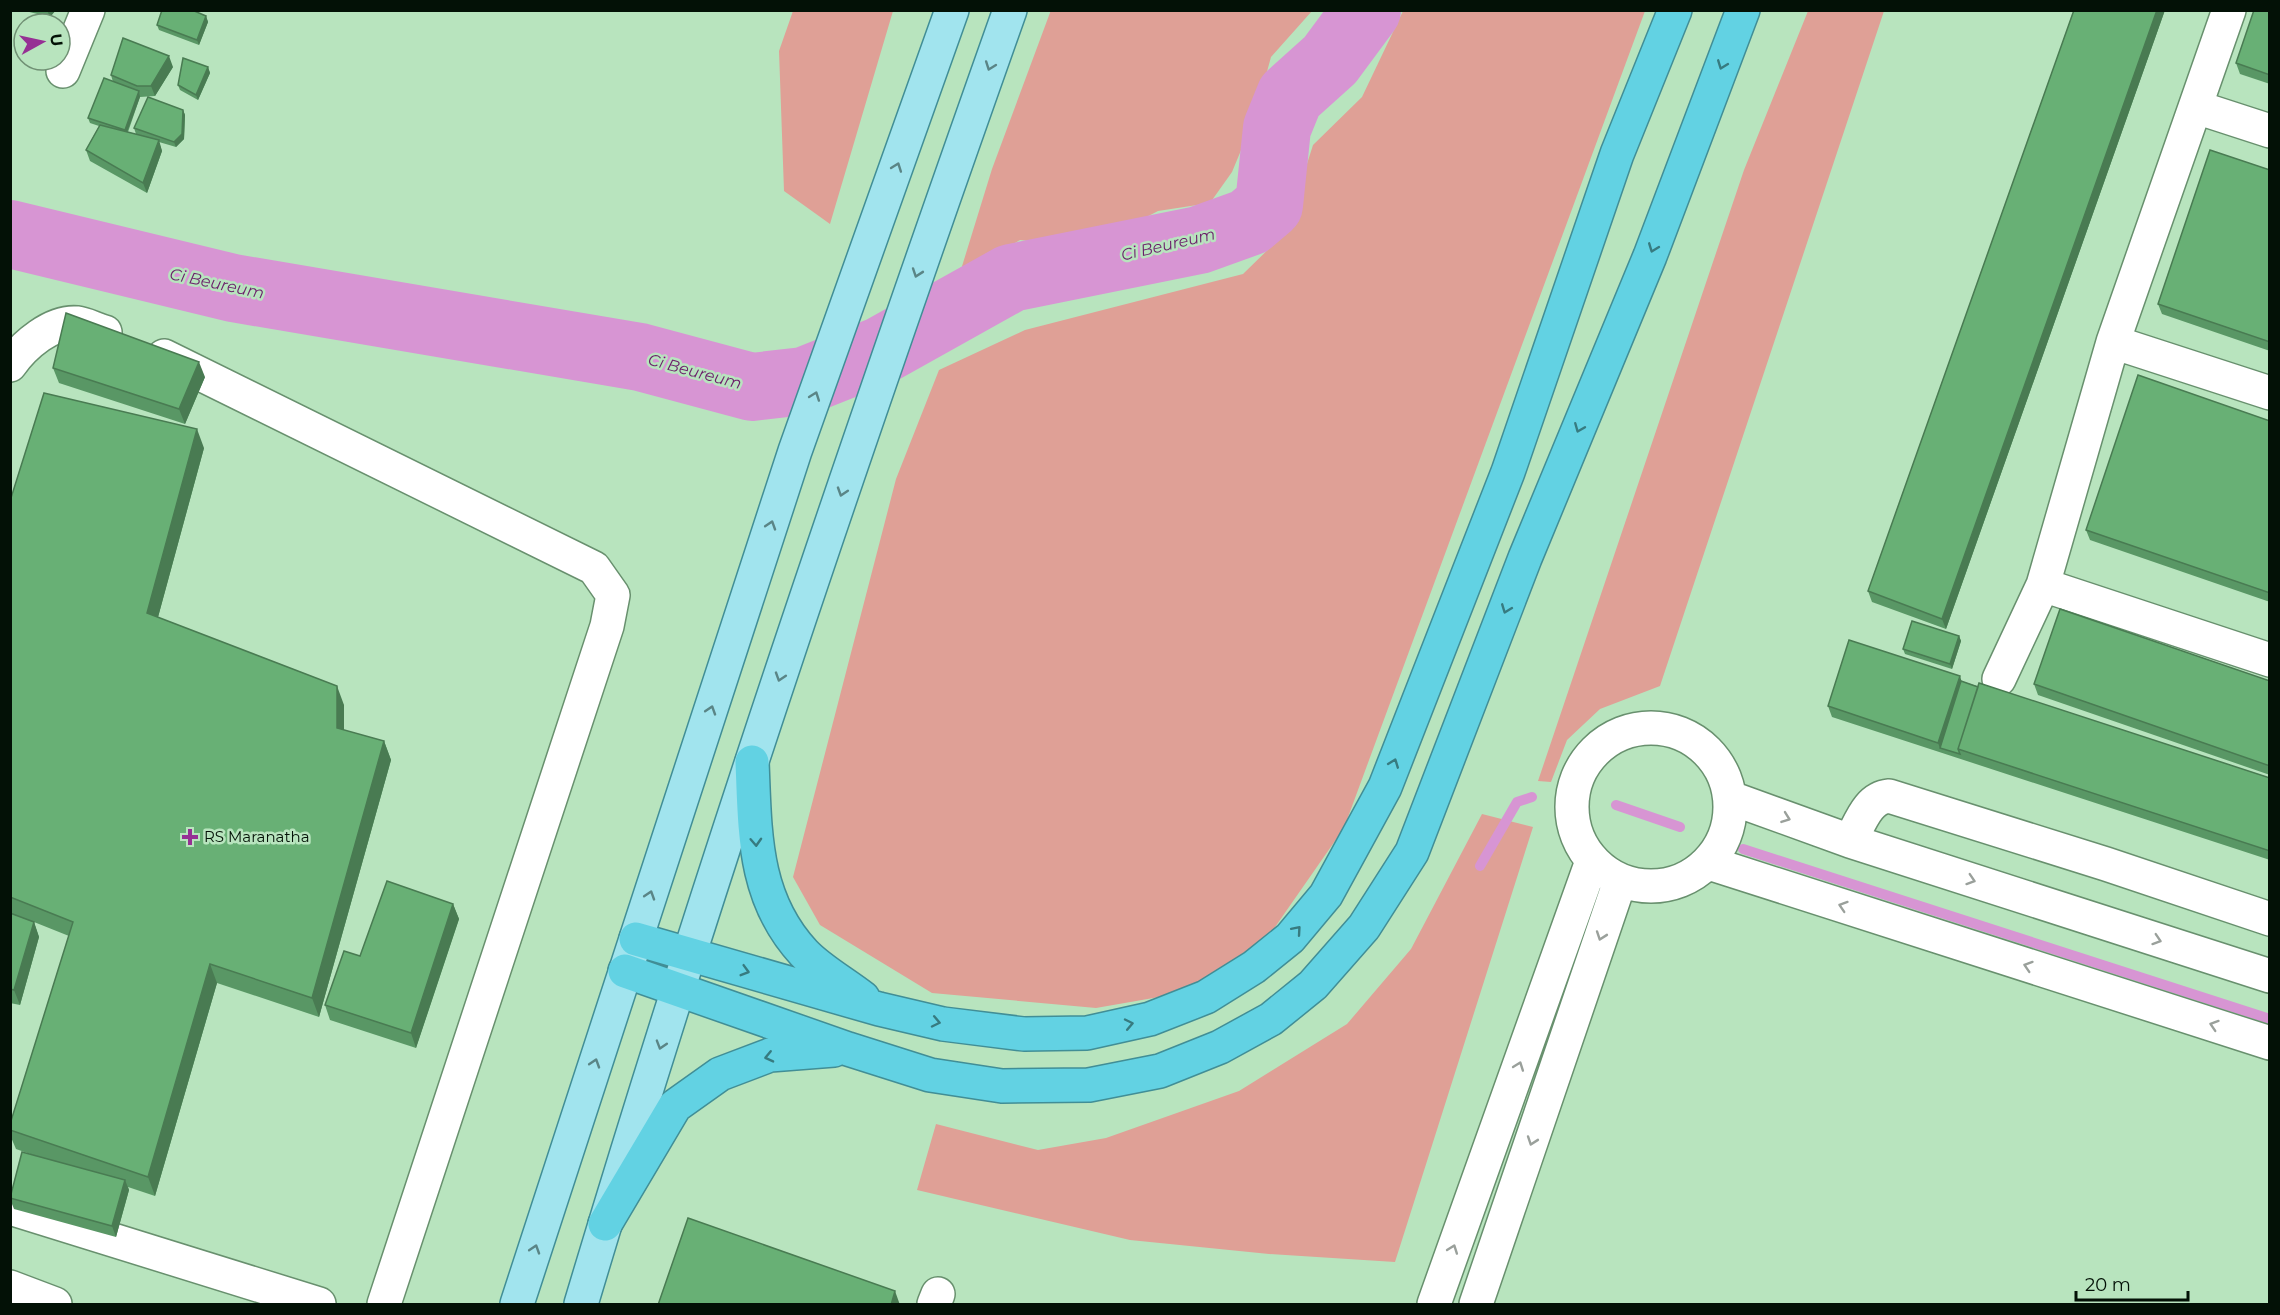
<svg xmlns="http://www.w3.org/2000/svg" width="2280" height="1315" font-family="Montserrat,sans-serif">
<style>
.green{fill:#dfa096}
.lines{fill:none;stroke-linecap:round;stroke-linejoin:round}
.stream{stroke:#d795d3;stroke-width:10}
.river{stroke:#d795d3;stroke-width:68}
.minor-casing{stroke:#68906e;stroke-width:36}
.major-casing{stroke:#418e96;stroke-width:36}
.highway-casing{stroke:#418e96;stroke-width:36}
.minor{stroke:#fff;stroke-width:33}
.major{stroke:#a1e4ee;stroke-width:33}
.highway{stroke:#62d2e3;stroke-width:33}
.wall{fill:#599765}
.shaded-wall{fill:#497b52}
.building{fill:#68b075;stroke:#497b52;stroke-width:1.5}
.oneway{stroke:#377b80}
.oneway2{stroke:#5a8586}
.oneway3{stroke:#9aa09b}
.poi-dot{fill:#963094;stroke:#b8e4be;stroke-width:2}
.labels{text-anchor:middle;stroke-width:5;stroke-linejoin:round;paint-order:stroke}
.poi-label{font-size:15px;fill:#031106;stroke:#b8e4be;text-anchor:start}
.water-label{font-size:16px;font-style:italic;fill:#6a1d69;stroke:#b8e4be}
</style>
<rect width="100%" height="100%" fill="#b8e4be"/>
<!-- green -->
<path class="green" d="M 1051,10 L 1312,11 L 1271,57 L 1254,119 L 1232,172 L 1210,203 L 1158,211 L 1089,247 L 1020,240 L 959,276 L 992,169 Z
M 793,11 L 893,11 L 830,224 L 784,191 L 779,51 Z
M 1403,11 L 1645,11 L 1344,828 L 1268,937 L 1182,993 L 1096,1008 L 932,993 L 820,925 L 793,877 L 896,479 L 939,370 L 1025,330 L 1243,274 L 1285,233 L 1313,145 L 1362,97 Z
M 1808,11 L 1884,11 L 1660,686 L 1600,709 L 1567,740 L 1551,782 L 1538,781 L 1744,170 Z
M 1482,814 L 1533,827 L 1395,1262 L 1269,1254 L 1130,1240 L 917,1190 L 936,1124 L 1038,1150 L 1106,1138 L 1239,1091 L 1347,1024 L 1411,949 Z"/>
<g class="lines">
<!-- stream -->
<path class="stream" d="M 1616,805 L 1680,827
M 1743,849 L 2270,1019
M 1480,866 L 1517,802 L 1532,797"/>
<!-- river -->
<path class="river" d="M 10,234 L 233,288 L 640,357 L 752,387 L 804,381 L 882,350 L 1011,278 L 1199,240 L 1249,222 L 1269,205 L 1277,128 L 1290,96 L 1330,60 L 1367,10"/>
<defs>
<path id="minor" d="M 63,71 L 88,10
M 2196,107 L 2270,131
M 2113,342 L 2270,393
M 164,356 L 594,568 L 613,595 L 607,626 L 384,1304
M 10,365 C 24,345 52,321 77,323 C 86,324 96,330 105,332
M 2043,585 L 2270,660
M 1999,679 L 2043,585 L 2113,342 L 2229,10
M1572 807a79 79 0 1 1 158 0a79 79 0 1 1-158 0Z
M 1731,798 L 1850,841 L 2270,976
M 1850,841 C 1860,824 1867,798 1889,796 L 2106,864 L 2270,919
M 1709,863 L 2270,1043
M 10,1208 L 319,1304
M 10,1287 L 55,1304
M 934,1304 L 938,1294
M 1434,1304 L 1592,861
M 1476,1304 L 1620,881"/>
<path id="major" d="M 517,1304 L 795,451 L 952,10
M 581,1304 C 711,869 858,439 1010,10"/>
<path id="highway" d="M 752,762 C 755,832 753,898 804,953 C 820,970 844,983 863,998
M 636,939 L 879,1009 L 943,1024 L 1024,1034 L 1087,1033 L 1150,1019 L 1206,997 L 1254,967 L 1290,938 L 1326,895 L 1385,787 L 1508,472 L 1617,154 L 1675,10
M 625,971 L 848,1049 L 930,1075 L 1002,1086 L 1089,1085 L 1160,1071 L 1220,1047 L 1271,1019 L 1313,985 L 1364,927 L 1412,852 L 1525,558 L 1650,256 L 1743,10
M 605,1224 L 675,1106 L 720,1074 L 770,1055 L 834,1050"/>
</defs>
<!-- minor casing -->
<use href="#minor" class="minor-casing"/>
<!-- major casing -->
<use href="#major" class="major-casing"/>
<!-- highway casing -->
<use href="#highway" class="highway-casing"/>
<!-- minor -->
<use href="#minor" class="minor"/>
<!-- major -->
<use href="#major" class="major"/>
<!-- highway -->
<use href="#highway" class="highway"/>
</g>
<!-- wall -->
<path class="wall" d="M 21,10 L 56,10 L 50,17 Z
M 2074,10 L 2165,10 L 1946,629 L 1872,602 L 1868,591 Z
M 2270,10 L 2270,84 L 2240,74 L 2236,63 Z
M 206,16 L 208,22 L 199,45 L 159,30 L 157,25 Z
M 173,67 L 155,96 L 140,97 L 128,132 L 143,136 L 136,134 L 134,128 L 183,110 L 185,115 L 184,139 L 176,147 L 159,142 L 162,151 L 147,193 L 90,161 L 86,150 L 99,126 L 90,123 L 88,118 L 113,82 L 111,75 Z
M 208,67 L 210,73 L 198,100 L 180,90 L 178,85 Z
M 2270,170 L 2270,351 L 2162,314 L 2158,304 Z
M 53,368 L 205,377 L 185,424 L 59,383 Z
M 2270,421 L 2270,602 L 2090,540 L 2086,530 Z
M 204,448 L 158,617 L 344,705 L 344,730 L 384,741 L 391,760 L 319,1017 L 217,983 L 155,1196 L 128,1187 L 129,1190 L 116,1237 L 14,1209 L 10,1199 L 10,1197 L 36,1156 L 16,1149 L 10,1135 L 10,1124 L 69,936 L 34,922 L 39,937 L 20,1005 L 10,1003 L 10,501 Z
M 1959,636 L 1961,641 L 1952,669 L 1905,654 L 1903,649 Z
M 1961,681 L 2270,778 L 2270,860 L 1832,717 L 1828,706 Z
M 2270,681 L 2270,775 L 2038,695 L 2034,684 Z
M 453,904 L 459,919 L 416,1048 L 330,1020 L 325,1005 L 360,956 Z"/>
<!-- shaded-wall -->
<path class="shaded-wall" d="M 47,10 L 56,10 L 50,17 Z
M 2157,10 L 2165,10 L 1946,629 L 1942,619 Z
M 206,16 L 208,22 L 199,45 L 197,40 Z
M 169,56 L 173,67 L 155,96 L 151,86 Z
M 208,67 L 210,73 L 198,100 L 196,95 Z
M 139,91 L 140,97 L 126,135 L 125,130 Z
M 183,110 L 185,115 L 184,139 L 176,147 L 174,142 Z
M 159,140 L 162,151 L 147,193 L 143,183 Z
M 199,362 L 205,377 L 185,424 L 179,409 Z
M 197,429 L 204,448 L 154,632 L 147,613 Z
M 1959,636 L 1961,641 L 1952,669 L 1950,664 Z
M 1960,676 L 1963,686 L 1940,748 L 1938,743 Z
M 337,686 L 344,705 L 344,747 L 337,728 Z
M 384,741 L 391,760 L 319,1017 L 312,998 Z
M 453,904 L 459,919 L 416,1048 L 411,1033 Z
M 34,922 L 39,937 L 20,1005 L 14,990 Z
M 210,964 L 217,983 L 155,1196 L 148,1177 Z
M 125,1180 L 129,1190 L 116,1237 L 112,1226 Z
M 895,1291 L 900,1305 L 891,1305 Z"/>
<!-- building -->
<path class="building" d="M 162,10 L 192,10 L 206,16 L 197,40 L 157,25 Z
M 2074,10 L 2157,10 L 1942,619 L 1868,591 Z
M 2254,10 L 2270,10 L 2270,75 L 2236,63 Z
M 123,38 L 169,56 L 151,86 L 137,86 L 111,75 Z
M 183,58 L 208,67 L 196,95 L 178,85 Z
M 104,78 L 139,91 L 125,130 L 88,118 Z
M 148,97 L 183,110 L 182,134 L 174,142 L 134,128 Z
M 100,125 L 159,140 L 143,183 L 86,150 Z
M 2210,150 L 2270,170 L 2270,342 L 2158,304 Z
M 66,313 L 199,362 L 179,409 L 53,368 Z
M 2138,375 L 2270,421 L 2270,593 L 2086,530 Z
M 44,393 L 197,429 L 147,613 L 337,686 L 337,728 L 384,741 L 312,998 L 210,964 L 148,1177 L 10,1130 L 10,1124 L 73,922 L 10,897 L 10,501 Z
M 2060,609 L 2270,681 L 2270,766 L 2034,684 Z
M 1912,621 L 1959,636 L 1950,664 L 1903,649 Z
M 1849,640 L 1960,676 L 1938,743 L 1828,706 Z
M 1961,681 L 1978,687 L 1958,749 L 1960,754 L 1940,748 Z
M 1979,683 L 2270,778 L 2270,851 L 1958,749 Z
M 387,881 L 453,904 L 411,1033 L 325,1005 L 344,951 L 360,956 Z
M 10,913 L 34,922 L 14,990 L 10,989 Z
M 22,1152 L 125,1180 L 112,1226 L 10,1198 Z
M 688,1218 L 895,1291 L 891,1305 L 658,1305 Z"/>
<!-- one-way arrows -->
<defs><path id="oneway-chevron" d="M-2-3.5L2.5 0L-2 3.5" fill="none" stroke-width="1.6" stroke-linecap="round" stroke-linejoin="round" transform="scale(1.5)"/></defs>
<g class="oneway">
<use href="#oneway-chevron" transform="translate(1722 65) rotate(111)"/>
<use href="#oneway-chevron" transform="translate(1653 248) rotate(111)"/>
<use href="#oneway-chevron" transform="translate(1579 428) rotate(112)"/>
<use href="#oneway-chevron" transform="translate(1506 609) rotate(111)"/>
<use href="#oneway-chevron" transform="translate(1394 763) rotate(-69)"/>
<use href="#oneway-chevron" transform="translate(756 842) rotate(87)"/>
<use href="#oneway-chevron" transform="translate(1297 930) rotate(-49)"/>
<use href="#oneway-chevron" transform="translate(745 971) rotate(16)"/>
<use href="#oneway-chevron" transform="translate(936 1022) rotate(12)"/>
<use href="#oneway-chevron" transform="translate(1129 1024) rotate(-12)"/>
<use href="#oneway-chevron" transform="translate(769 1057) rotate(167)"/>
</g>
<g class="oneway2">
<use href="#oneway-chevron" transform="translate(990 66) rotate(110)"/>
<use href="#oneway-chevron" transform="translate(897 167) rotate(-70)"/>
<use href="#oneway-chevron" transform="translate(917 273) rotate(109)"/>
<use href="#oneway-chevron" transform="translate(815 396) rotate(-70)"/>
<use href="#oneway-chevron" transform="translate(842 492) rotate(108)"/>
<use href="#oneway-chevron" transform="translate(771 525) rotate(-72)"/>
<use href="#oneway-chevron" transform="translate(780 677) rotate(108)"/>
<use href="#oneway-chevron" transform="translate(711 710) rotate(-72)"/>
<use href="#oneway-chevron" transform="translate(650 895) rotate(-72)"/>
<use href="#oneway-chevron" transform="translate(661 1045) rotate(107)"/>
<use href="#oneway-chevron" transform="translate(595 1063) rotate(-72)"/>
<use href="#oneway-chevron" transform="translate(535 1249) rotate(-72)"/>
</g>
<g class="oneway3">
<use href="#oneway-chevron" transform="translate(1786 818) rotate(20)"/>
<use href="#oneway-chevron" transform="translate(1971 880) rotate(18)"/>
<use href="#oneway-chevron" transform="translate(1843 906) rotate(-162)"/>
<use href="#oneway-chevron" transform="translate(1601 936) rotate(109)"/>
<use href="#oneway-chevron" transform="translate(2157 940) rotate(18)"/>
<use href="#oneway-chevron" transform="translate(2028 966) rotate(-162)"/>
<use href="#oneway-chevron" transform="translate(2214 1025) rotate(-162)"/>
<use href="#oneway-chevron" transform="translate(1519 1066) rotate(-70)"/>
<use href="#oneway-chevron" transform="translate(1532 1141) rotate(109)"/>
<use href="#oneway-chevron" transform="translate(1453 1249) rotate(-70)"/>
</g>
<!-- markers -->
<path class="poi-dot" d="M187 828h6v6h6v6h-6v6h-6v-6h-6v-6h6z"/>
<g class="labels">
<!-- poi labels -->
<g class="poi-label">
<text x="204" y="842">RS Maranatha</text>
</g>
<!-- water labels -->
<g class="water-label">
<text transform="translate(1168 244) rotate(-13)" y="6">Ci Beureum</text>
<text transform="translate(217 283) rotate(12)" y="6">Ci Beureum</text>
<text transform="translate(695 371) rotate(15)" y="6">Ci Beureum</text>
</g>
</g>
<!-- border -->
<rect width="2280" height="1315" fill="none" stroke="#031106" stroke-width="24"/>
<!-- north arrow -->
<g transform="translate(42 42) rotate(82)"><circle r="28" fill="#b8e4be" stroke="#709074" stroke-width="1.5"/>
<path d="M0-4.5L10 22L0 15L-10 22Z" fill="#963094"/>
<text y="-9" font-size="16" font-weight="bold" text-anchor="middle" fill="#031106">U</text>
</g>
<!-- scale -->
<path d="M2076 1291v9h112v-9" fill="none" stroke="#031106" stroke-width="3"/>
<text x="2085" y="1291" font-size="18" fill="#031106" stroke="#b8e4be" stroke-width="4.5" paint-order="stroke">20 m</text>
</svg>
